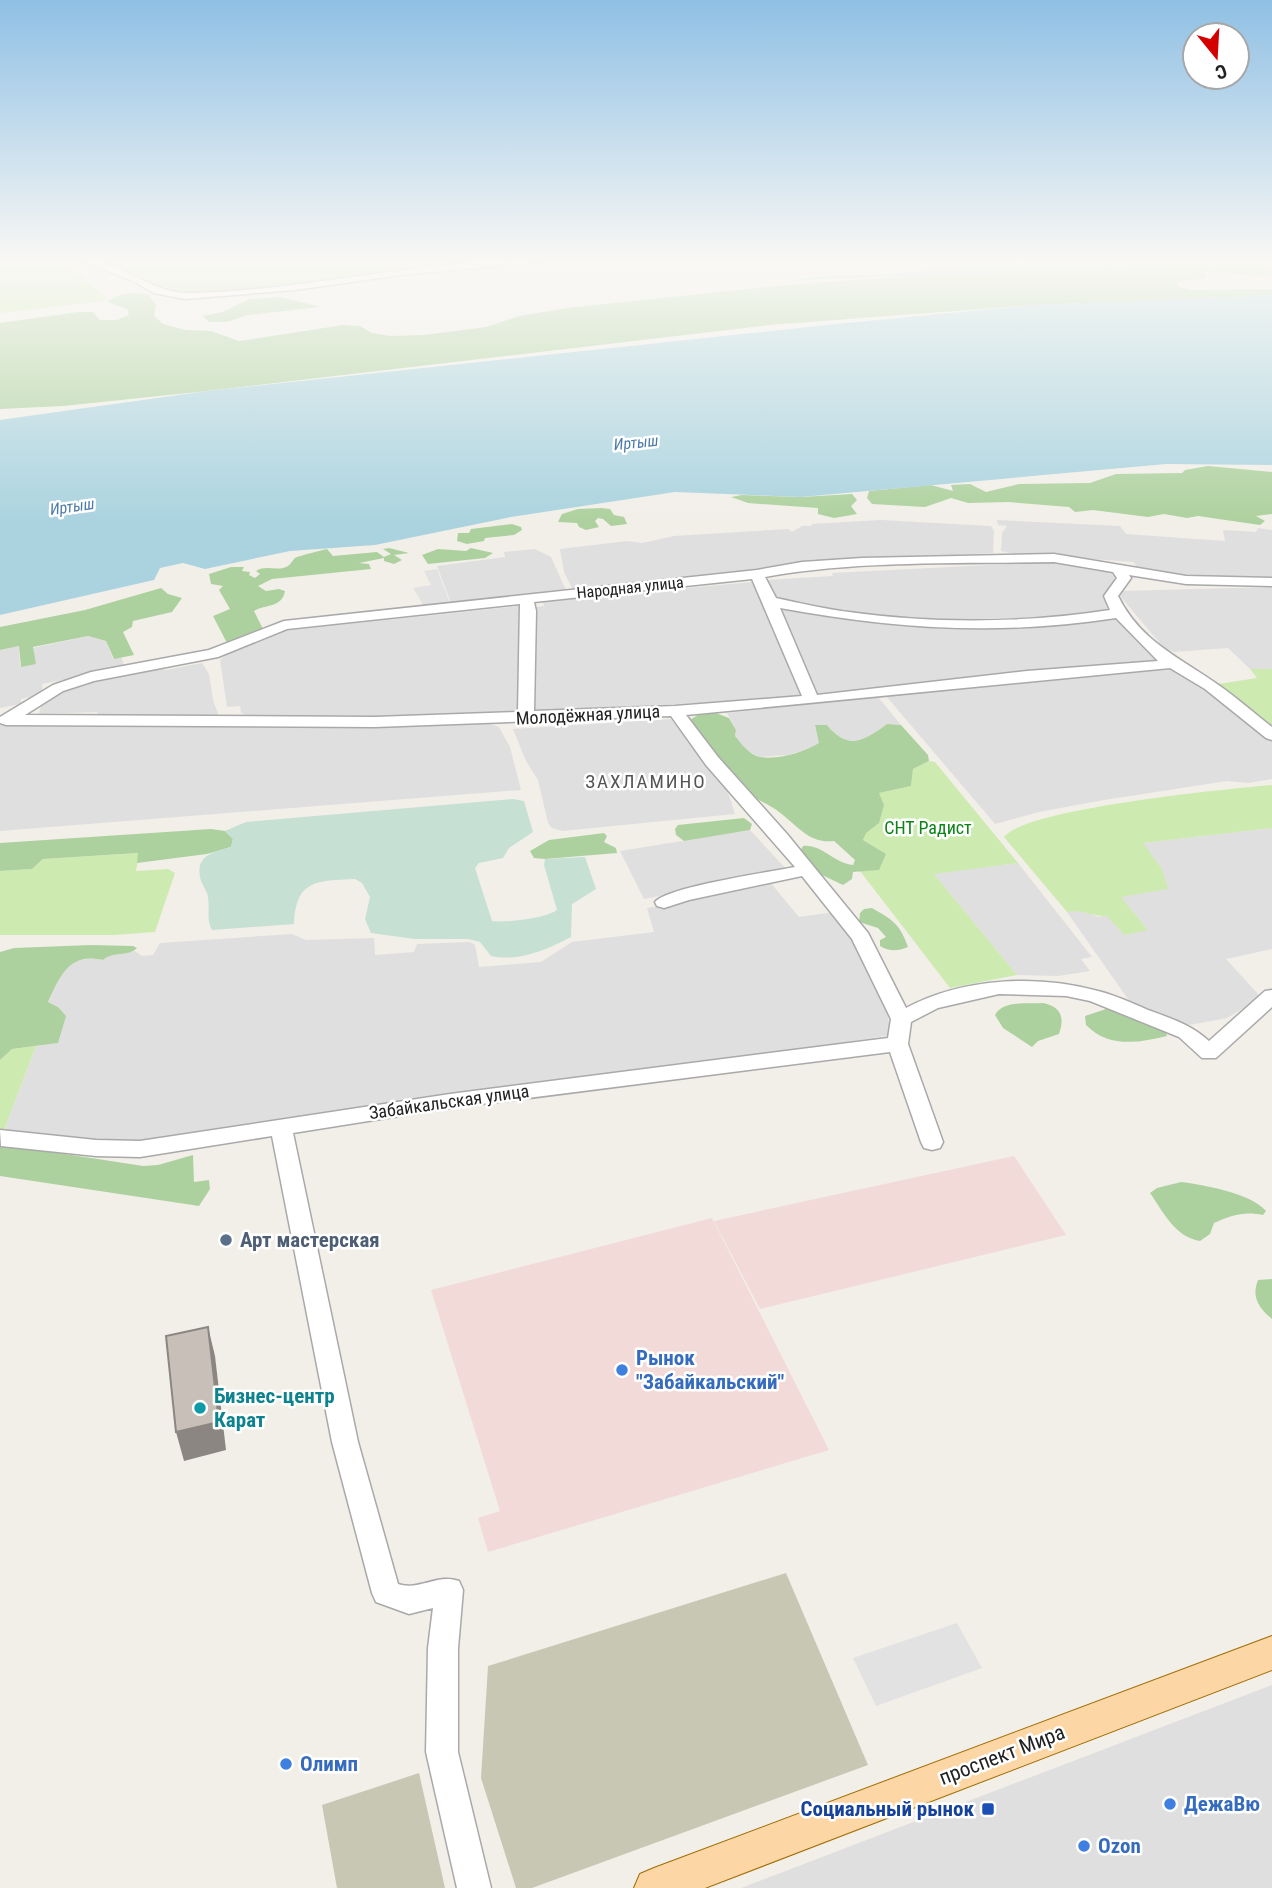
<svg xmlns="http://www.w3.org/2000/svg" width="1272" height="1888" font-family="'Roboto Condensed',sans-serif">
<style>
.residential{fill:#e0dfdf}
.commercial{fill:#f2dad9}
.construction{fill:#c7c7b4}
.grass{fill:#cdebb0}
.forest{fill:#add19e}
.wetland{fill:#c6e0d4}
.parking{fill:#e2e2e2}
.water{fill:#aad3df}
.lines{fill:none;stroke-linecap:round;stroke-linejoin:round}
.minor-casing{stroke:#a9a9a9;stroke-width:3}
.major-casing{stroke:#a06b00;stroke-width:2}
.minor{fill:#fff;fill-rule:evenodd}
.major{fill:#fcd6a4;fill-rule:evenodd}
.shaded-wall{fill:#8b8681}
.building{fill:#c7bfb8;stroke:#8b8681;stroke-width:2}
.service-dot{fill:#5c6f8a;stroke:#fff;stroke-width:2.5}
.shop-dot{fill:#3f7fe0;stroke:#fff;stroke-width:2.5}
.culture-dot{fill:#0f9aa8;stroke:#fff;stroke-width:2.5}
.transit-dot{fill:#1a4fb4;stroke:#fff;stroke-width:2.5}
.labels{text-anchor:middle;stroke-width:5;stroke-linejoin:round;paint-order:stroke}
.far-water-label{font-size:16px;font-style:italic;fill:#4a7aab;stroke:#fff}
.far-street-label{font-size:16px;fill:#222;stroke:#fff}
.street-label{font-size:18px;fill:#222;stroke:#fff}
.park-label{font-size:18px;fill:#0c8416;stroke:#fff}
.neighbourhood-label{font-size:19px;letter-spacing:2px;fill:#555;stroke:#fff}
.near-service-label{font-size:21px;font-weight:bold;fill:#4e5e75;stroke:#fff;text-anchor:start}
.near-shop-label{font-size:21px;font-weight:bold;fill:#366cbe;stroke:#fff;text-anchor:start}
.near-culture-label{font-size:21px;font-weight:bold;fill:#0d838f;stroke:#fff;text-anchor:start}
.near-street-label{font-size:21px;fill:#222;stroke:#fff}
.near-transit-label{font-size:21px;font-weight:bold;fill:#164399;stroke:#fff;text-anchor:end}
</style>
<rect width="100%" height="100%" fill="#f2efe9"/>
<!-- residential -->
<path class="residential" d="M 881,520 L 991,526 L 994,531 L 993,553 L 817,562 L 815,559 L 785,566 L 573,590 L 564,572 L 560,549 L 627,541 L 642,543 L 674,536 L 788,529 L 792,532 L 802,526 L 812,526 L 811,524 Z
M 997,520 L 1120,526 L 1126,534 L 1225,541 L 1223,530 L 1256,532 L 1258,528 L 1272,530 L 1272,578 L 1185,577 L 1154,573 L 1152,569 L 1136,567 L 1134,562 L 1015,554 L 1001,551 L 1002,533 L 1007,526 L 998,525 Z
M 535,549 L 551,557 L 566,590 L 451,603 L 437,566 L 505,557 L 504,552 Z
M 1048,562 L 1116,571 L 1111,594 L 1116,609 L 1063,618 L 969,620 L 842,614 L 775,600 L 766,580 L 833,576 L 832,573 Z
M 753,582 L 760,586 L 805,696 L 803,698 L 530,711 L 536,607 L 544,606 L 543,601 Z
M 1272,587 L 1272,669 L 1250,669 L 1228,648 L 1174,652 L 1164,648 L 1120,596 L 1122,591 Z
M 519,606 L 524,640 L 521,711 L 351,719 L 351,715 L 283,719 L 283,716 L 246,715 L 241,713 L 240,706 L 227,707 L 220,660 L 230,651 L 254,639 L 279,634 L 281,631 Z
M 779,608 L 866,622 L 937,624 L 1117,617 L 1163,659 L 812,697 Z
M 88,636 L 106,641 L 113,659 L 121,657 L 125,668 L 42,684 L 43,694 L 21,699 L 21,704 L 0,708 L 0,650 L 19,646 L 20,667 L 33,648 Z
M 202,663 L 209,674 L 213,700 L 218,714 L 216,719 L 99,718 L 97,712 L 39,714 L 42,701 L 53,695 L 129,672 L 156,667 L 166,670 Z
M 1169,669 L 1190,671 L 1272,733 L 1272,779 L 1248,783 L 1227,781 L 1104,800 L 1039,812 L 995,824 L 886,696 L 967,685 L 970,688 L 1074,675 Z
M 878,697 L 901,725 L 887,724 L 868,738 L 852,741 L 840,739 L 827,725 L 815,726 L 820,743 L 810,749 L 787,755 L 760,757 L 747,751 L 735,736 L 736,730 L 727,713 Z
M 671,719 L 727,789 L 735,814 L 562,831 L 552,828 L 548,823 L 538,780 L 526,761 L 513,729 Z
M 0,724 L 491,724 L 499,727 L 510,747 L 521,790 L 0,831 Z
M 1272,828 L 1272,949 L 1226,959 L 1259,995 L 1259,999 L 1227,1018 L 1189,1025 L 1130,1002 L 1067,912 L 1081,909 L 1098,917 L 1107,915 L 1148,930 L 1120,896 L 1162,869 L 1142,843 Z
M 750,830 L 788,871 L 644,899 L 620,851 Z
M 1018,863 L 1092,957 L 1081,959 L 1090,971 L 1058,976 L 1017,975 L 933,873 Z
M 769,881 L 799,917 L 835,912 L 860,951 L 886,1005 L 891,1035 L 714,1063 L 128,1142 L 56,1141 L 3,1133 L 36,1046 L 58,1043 L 58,1007 L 48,1002 L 61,975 L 73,961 L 94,958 L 103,960 L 109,955 L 135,951 L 142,956 L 153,955 L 160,943 L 292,934 L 306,940 L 374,938 L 375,955 L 414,952 L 417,944 L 470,942 L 475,945 L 479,967 L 541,962 L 572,942 L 654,932 L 647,908 L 679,903 L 683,897 Z
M 1272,1685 L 1272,1888 L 741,1888 Z"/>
<!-- commercial -->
<path class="commercial" d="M 1014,1156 L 1066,1235 L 760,1309 L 714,1221 Z
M 712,1218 L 829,1450 L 488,1552 L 478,1518 L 500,1511 L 431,1290 Z"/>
<!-- construction -->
<path class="construction" d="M 786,1573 L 868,1765 L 532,1888 L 516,1888 L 481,1778 L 488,1666 Z
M 419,1773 L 445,1888 L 337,1888 L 322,1805 Z"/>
<!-- grass -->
<path class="grass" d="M 0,259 L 59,259 L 108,298 L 104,301 L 0,313 Z
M 100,259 L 531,259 L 195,294 L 168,292 Z
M 1250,669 L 1272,669 L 1272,726 L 1218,684 L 1257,678 Z
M 929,761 L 935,762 L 1018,863 L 934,874 L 1017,975 L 950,988 L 860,871 L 866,870 L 885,854 L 863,840 L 879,793 L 911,786 L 913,769 Z
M 1272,785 L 1272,828 L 1143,843 L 1162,869 L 1168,889 L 1121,897 L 1148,930 L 1124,935 L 1107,916 C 1092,917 1083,909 1067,912 L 1004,837 C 1026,808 1228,789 1272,785 Z
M 139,853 L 136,871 L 168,869 L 175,873 L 155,932 L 114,935 L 0,935 L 0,871 L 32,869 L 43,859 Z
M 36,1046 L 3,1133 L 0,1133 L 0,1060 L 12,1049 Z"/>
<!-- forest -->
<path class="forest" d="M 1243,259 L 1272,268 L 1272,275 C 1249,278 1228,269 1205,272 L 1205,278 L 1178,282 L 1178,287 L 1191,290 L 1272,289 L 1272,295 L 1035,305 L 770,325 L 207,391 L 63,406 L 0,409 L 0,323 L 78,312 L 93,312 L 100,320 L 117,320 L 129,315 L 127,309 L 107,302 C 118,292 135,292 149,295 L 156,305 L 154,316 L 163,324 L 186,330 L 211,331 L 239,341 L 343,325 L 360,326 L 372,333 L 390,336 L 424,335 L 486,327 L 519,316 L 567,308 L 776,286 L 948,273 L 1021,273 L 1214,263 L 1064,264 L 1026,268 L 943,267 L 956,265 Z
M 281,297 L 321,307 L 248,315 L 227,322 L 209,322 L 203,316 L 222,312 L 250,299 Z
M 1208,466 L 1272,472 L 1272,514 L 1256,516 L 1265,521 L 1260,525 L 1198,516 L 1187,518 L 1164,514 L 1148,517 L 1093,510 L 1075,512 L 1069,507 L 1008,502 L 968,503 L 951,498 L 925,507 L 872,504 L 867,498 L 869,491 L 931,485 L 953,491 L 951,485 L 970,484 L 986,492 L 1019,484 L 1090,483 L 1116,474 L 1182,473 L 1185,470 Z
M 852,494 L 857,500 L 851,506 L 857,514 L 834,518 L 818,514 L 818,508 L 748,503 L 731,497 L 742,495 L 801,497 Z
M 601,508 L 610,509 L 614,515 L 624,517 L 627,524 L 611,526 L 603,519 L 598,518 L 595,521 L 599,527 L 586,530 L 579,527 L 577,523 L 558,522 L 562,514 L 578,509 Z
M 512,524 L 521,527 L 522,530 L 514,535 L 485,538 L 484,541 L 467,544 L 457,541 L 458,533 L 469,533 L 471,529 Z
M 389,548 L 409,553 L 394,555 L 402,560 L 394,564 L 384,561 L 384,558 L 359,563 L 369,564 L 371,569 L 272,579 L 258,586 L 266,591 L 279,589 L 285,591 C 282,608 266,604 254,611 L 263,629 L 228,645 L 213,616 L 230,609 L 219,590 L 223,586 L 211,584 L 209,574 L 231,567 L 244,567 L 242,571 L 250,572 L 249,575 L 255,578 L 260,574 L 256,571 C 265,565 273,570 283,568 C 291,566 290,563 295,558 C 298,556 323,550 327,549 L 333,556 L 377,552 L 384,557 L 391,554 L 383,549 Z
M 471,548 L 493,553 L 485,558 L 428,564 L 422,555 L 438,549 L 466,551 Z
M 161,588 L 168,594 L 182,598 L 172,612 L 133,621 L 132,627 L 123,632 L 134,655 L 114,659 L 106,641 L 88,636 L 33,647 L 36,664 L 21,667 L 19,646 L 0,650 L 0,627 L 85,610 Z
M 716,713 L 729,718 L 736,730 L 735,736 C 742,744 749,755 760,757 C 778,760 805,752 819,743 L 815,725 L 827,725 C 848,751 864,741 887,724 L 901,725 L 928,755 L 929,761 L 913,769 L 911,786 L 879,793 L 884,805 L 879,823 L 866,833 L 863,840 L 886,854 L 879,870 L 853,872 L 852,879 L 843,885 L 822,875 L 799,853 L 803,846 C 822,844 835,864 853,865 L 855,860 L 834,841 C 809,844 798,826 779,812 C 771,805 760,802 752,795 C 726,774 707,747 688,721 L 698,715 Z
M 744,818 L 752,824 L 750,830 L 684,841 L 676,835 L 675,829 L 678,825 Z
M 211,829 L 225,831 L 233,839 L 231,847 L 207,854 L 137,863 L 138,853 L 43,859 L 32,869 L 0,871 L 0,843 Z
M 604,833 L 607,836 L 604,842 L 616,848 L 617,853 L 545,859 L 534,858 L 530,851 L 549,840 Z
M 872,908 C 893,920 900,924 908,947 C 898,951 890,952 880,946 L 880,940 L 886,937 L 878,928 L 859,922 L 860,913 L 864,909 Z
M 91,945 L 133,946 L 137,948 C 128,957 113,951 103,960 C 69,952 60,976 48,1002 L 58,1007 L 66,1016 L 58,1043 L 12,1049 L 0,1060 L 0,952 L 14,948 Z
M 1043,1003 C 1061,1007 1065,1017 1059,1034 L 1038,1041 L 1032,1047 L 1003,1028 L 995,1015 C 1003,1000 1028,1004 1043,1003 Z
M 1106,1009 L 1120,1010 L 1166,1032 L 1167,1036 C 1139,1043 1108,1048 1086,1025 L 1085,1016 Z
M 0,1144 L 143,1166 L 158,1165 L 193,1155 L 194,1182 L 209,1180 L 210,1189 L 199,1206 L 0,1176 Z
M 1181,1182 C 1204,1185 1251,1193 1266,1211 L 1263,1215 C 1244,1211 1232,1215 1214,1223 L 1210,1234 L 1200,1241 C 1175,1237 1164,1213 1150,1193 L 1157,1188 Z
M 1272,1279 L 1272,1319 C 1259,1308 1251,1297 1258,1280 Z"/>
<!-- wetland -->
<path class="wetland" d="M 513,799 L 524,801 L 533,832 L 509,848 L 503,858 L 479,863 L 475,868 L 492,921 C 506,923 547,918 557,910 L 544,865 L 545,859 L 585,857 L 596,889 L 572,904 L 571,937 C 546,950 519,962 491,956 L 480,942 L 468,939 L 415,939 L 371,933 L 365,919 L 370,897 L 362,883 L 355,879 C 317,881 296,879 294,924 L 212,930 C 206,920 210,909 208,897 C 207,890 201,884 200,877 C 196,854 215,852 231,847 L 233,839 L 225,831 L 246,822 Z"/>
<!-- parking -->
<path class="parking" d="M 437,569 L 450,603 L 424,606 L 413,588 L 431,585 L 424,571 Z
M 957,1623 L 982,1668 L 876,1706 L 853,1658 Z"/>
<!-- water -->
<path class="water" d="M 1195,262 L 1216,264 L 1209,267 C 1069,271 929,273 789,281 L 826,276 L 884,275 L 946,269 Z
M 1272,295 L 1272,465 L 1166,464 L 801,497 L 675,492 L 511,517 L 375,545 L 290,551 L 205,569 L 183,563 L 160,568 L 154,580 L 0,615 L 0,420 L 207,391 L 846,323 L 1035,305 Z"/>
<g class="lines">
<defs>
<path id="minor" d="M 77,259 C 116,256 148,293 187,293 C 277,292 367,272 457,264 C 487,261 517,257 547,259 L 542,262 L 401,275 L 295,290 L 185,299 L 154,293 L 133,281 Z
M 1054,554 L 1186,576 L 1272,578 L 1272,586 L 1186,584 L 1129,575 L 1131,578 L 1118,596 C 1140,641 1179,657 1217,684 C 1236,697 1254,713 1272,727 L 1272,740 L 1266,738 L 1205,689 L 1170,668 L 686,715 L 718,757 L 787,834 L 868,933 L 906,1008 C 962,978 1037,974 1098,991 C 1115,995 1132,1003 1148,1010 C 1172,1019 1190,1024 1209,1041 L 1265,991 L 1272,990 L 1272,1007 L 1216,1058 L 1202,1058 L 1179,1037 L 1090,1001 L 1066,996 L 999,994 L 938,1008 L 911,1022 L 908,1044 L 943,1142 L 940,1148 L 932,1150 L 924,1148 L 921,1142 L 890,1052 L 450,1108 L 293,1133 L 358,1442 L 398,1584 C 419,1591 438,1573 459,1581 L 463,1590 L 458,1648 L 458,1752 L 491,1888 L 457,1888 L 426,1752 L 428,1648 L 433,1608 L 409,1614 L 376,1602 L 372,1593 L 332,1442 L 272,1136 L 140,1157 L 96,1156 L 1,1146 L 0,1130 L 96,1140 L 140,1141 L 450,1094 L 888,1038 L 891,1019 L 852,939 L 802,876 L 689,900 L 664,908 L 657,906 L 655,902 C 667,887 770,872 795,867 L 706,765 L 671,716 L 375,727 L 6,725 L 0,723 L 0,717 L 53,685 L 91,672 L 209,650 L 284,621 L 757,570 L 802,562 L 862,558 ZM 1054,562 L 1113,572 L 1117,578 L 1104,596 L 1110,610 C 1025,623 935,624 849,612 C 824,609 800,603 776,598 L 765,577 C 860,560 958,564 1054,562 ZM 752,579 L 802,696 L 675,706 L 534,711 L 536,611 L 534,602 ZM 520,604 L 518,712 L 375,717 L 25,715 L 63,691 L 94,681 L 218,657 L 287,629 ZM 780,608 C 895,629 999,636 1116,618 L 1158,661 L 1027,671 L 817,695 Z"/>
<path id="major" d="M 1272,1636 L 1272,1670 L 705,1888 L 634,1888 L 640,1874 L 654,1868 Z"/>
</defs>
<!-- minor casing -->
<use href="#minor" class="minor-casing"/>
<!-- major casing -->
<use href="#major" class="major-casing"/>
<!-- minor -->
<use href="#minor" class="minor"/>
<!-- major -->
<use href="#major" class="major"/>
</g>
<!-- shaded-wall -->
<path class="shaded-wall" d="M 208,1327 L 215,1356 L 226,1450 L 184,1461 L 176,1432 Z"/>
<!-- building -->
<path class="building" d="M 208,1327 L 219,1422 L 176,1432 L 166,1336 Z"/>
<!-- sky -->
<linearGradient id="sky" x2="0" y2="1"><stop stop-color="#8fc0e4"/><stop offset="0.5" stop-color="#f9f8f5"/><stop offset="1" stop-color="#f9f8f5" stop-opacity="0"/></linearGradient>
<rect width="1272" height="523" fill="url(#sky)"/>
<!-- markers -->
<circle class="service-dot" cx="226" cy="1240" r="7"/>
<g class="shop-dot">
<circle cx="622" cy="1370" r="7"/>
<circle cx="286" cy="1764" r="7"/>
<circle cx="1170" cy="1804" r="7"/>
<circle cx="1084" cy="1846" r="7"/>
</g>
<circle class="culture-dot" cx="200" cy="1408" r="7"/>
<rect class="transit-dot" x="981" y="1802" width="14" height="14" rx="3.5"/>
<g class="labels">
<!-- far-water labels -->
<g class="far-water-label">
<text transform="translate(636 442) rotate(-6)" y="6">Иртыш</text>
<text transform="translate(72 506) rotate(-8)" y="6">Иртыш</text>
</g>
<!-- far-street labels -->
<g class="far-street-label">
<text transform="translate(630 587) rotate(-6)" y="6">Народная улица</text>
</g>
<!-- street labels -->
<g class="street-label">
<text transform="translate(588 715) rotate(-3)" y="6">Молодёжная улица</text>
<text transform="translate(449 1102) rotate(-8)" y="6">Забайкальская улица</text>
</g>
<!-- park labels -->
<g class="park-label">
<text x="928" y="834">СНТ Радист</text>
</g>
<!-- neighbourhood labels -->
<g class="neighbourhood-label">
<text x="646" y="788">ЗАХЛАМИНО</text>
</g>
<!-- near-service labels -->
<g class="near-service-label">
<text x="240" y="1247">Арт мастерская</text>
</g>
<!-- near-shop labels -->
<g class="near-shop-label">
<text x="636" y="1365">Рынок<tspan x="636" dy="24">"Забайкальский"</tspan></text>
<text x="300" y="1771">Олимп</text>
<text x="1184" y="1811">ДежаВю</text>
<text x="1098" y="1853">Ozon</text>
</g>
<!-- near-culture labels -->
<g class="near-culture-label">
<text x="214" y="1403">Бизнес-центр<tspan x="214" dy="24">Карат</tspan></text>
</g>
<!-- near-street labels -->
<g class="near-street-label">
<text transform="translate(1002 1755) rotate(-21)" y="7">проспект Мира</text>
</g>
<!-- near-transit labels -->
<g class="near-transit-label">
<text x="974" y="1816">Социальный рынок</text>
</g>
</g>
<!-- north arrow -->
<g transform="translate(1216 56) rotate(162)"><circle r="33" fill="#ffffff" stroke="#a7a7a7" stroke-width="2"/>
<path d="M0-5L12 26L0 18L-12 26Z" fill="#d40000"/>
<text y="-10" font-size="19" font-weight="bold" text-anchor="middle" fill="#222222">С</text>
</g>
</svg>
